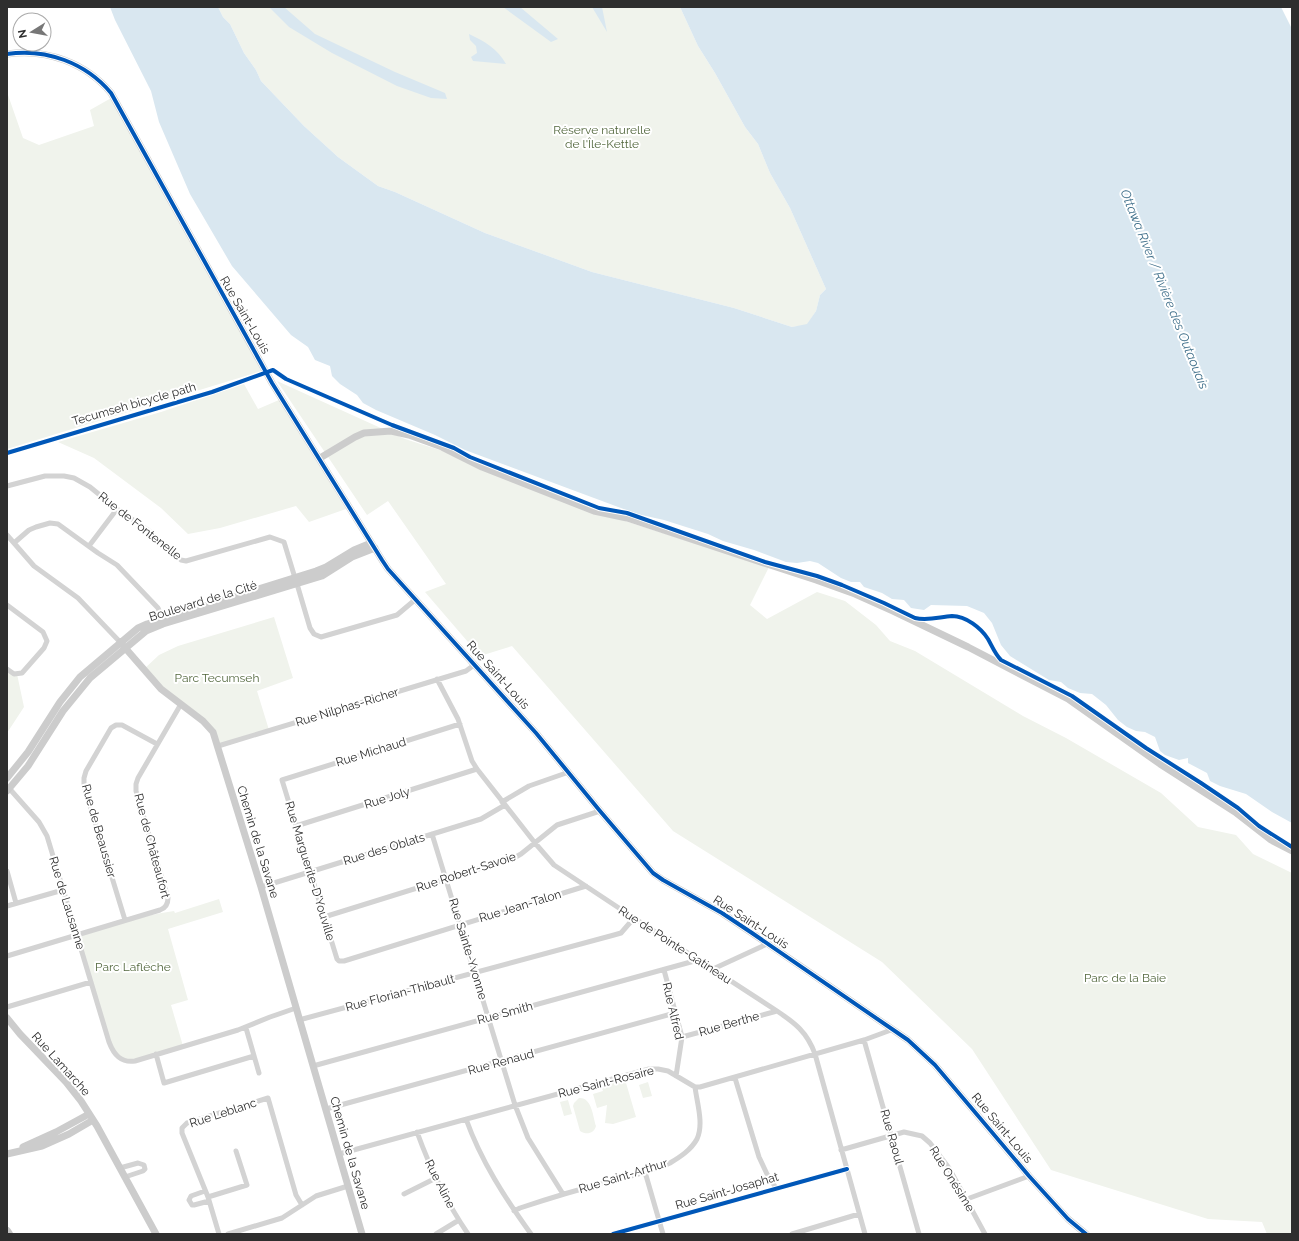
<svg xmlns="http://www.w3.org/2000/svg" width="1299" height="1241" font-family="Raleway,sans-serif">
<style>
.green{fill:#f0f3ec}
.water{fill:#d9e7f0}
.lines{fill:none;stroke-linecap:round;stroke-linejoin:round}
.street{stroke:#d3d3d3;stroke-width:5}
.secondary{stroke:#ccc;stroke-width:7}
.primary{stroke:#c6c6c6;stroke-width:8}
.cycleway-casing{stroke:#fff;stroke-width:6}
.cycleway{stroke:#0057b8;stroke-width:4}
.labels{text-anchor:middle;stroke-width:4;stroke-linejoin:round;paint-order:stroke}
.park-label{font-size:12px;fill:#52673d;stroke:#fff}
.street-label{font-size:12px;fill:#2e2e2e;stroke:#fff}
.water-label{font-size:13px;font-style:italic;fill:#40708b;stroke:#fff}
</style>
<rect width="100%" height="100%" fill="#fff"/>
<!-- green -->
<path class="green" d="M 218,7 L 680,7 L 698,46 L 715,73 L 745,127 L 758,144 L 770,173 L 790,208 L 826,289 L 820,295 L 816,311 L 807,325 L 792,327 L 734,308 L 592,272 L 485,233 L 395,192 L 378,186 L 338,157 L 304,126 L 261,81 L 256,70 L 244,53 L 230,24 L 223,17 Z
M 7,92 L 23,138 L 39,145 L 94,126 L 90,110 L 113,97 L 265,370 L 7,449 Z
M 277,381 L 405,439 L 452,454 L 628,522 L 769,567 L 750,605 L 767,619 L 817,592 L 845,601 L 876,625 L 890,641 L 915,651 L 1023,716 L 1066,738 L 1161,793 L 1198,827 L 1236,835 L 1253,854 L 1292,873 L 1292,1234 L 1267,1234 L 1262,1222 L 1208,1219 L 1051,1170 L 972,1049 L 882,962 L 673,831 L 512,646 L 480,656 L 425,592 L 446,584 L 388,501 L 367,515 Z
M 244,384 L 258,409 L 279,400 L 346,509 L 309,522 L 296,506 L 220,528 L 188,534 L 161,508 L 94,458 L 58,442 L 161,412 Z
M 274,617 L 293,678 L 257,691 L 269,730 L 218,746 L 213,732 L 181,704 L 144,669 L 159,655 L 178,646 Z
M 7,669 L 17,674 L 24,707 L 7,733 Z
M 219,899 L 223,912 L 168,929 L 188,1000 L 171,1005 L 183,1046 L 129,1061 L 114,1053 L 77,935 C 109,925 141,916 174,911 L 175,913 Z
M 624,1076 L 636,1117 L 613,1124 L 605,1123 L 607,1105 L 597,1108 L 593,1094 L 603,1091 L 600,1082 Z
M 648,1082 L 652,1096 L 643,1098 L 639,1085 Z
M 579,1098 C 592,1097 593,1117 596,1126 C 594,1134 586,1135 580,1131 L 573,1106 L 574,1103 Z
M 568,1100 L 572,1114 L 564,1116 L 560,1102 Z"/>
<!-- water -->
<path class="water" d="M 110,7 L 218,7 L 223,17 L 230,24 L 244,53 L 256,70 L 261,81 L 304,126 L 338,157 L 378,186 L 395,192 L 485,233 L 592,272 L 734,308 L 792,327 L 807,324 L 816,311 L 820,295 L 826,289 L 790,208 L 770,173 L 758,144 L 745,127 L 715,73 L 698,46 L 680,7 L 1281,7 L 1292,29 L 1292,823 L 1272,812 L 1246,794 L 1220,786 L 1210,781 L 1207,773 L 1188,763 L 1188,758 L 1179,760 L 1165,755 L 1160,751 L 1155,737 L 1145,732 L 1136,731 L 1127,727 L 1118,720 L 1106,705 L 1092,694 L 1080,693 L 1068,688 L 1061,682 L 1049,680 L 1010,656 L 1001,645 L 992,623 L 984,613 L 967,606 L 931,605 L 924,610 L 911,608 L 904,600 L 892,599 L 882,593 L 864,587 L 860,582 L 851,582 L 841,578 L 818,563 L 810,561 L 797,563 L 786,562 L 754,550 L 723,541 L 708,534 L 664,520 L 637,514 L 465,450 L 435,435 L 376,410 L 363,403 L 357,395 L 340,384 L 332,376 L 330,366 L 315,360 L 308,347 L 291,335 L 232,266 L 190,194 L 159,122 L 151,91 L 115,20 Z
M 269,7 L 284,7 L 315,34 L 395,72 L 445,93 L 447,99 L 431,98 L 397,86 L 332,53 L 289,27 Z
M 503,7 L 520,7 L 558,39 L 551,42 Z
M 592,7 L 602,7 L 607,32 Z
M 469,34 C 484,41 498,49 506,64 L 473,61 L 471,57 L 477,53 L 476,46 L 470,40 Z"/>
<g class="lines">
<!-- street -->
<path class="street" d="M 7,486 L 45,476 L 64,476 L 74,478 L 90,487 L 117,509 L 148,530 L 181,560 L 186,561 L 270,537 L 284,542 L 295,578
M 7,535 L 34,566 L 78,598 L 120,642
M 14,543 L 29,530 L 36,527 L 50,523 L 58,524 L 98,553 L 117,565 L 158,608 L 163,621
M 89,546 L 117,509
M 297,584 L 310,628 L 314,634 L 321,637 L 397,615 L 416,599
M 7,605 L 43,632 L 47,641 L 44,648 L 22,673 L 14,674 L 7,669
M 437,679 L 458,719 L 472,761 L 477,769 L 535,843 L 554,865 L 634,918 L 777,1011 C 795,1023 807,1032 815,1054 L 865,1234
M 460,724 L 282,780 L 337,959 L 339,961 L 344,961 L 586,886
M 218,746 L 466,671 L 474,665
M 8,787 L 39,822 L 47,836 L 109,1042 C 114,1055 121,1063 135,1061 L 238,1030 L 270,1017 L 296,1008
M 502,802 L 529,786 L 569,772
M 296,826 L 477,769
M 432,834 L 515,1105 L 528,1138 L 563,1194
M 7,871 L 16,903
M 261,887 L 481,819 L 505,805
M 7,906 L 63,890
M 324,917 L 514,858 L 521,854 L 557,825 L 600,811
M 125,920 L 84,786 L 84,778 L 86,771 L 111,728 L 116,725 L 122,725 L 157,744
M 7,956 L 160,910 C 166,908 168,904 168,898 L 136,791 L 136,784 L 138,778 L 181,704
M 713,969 L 767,944
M 664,970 L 682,1037 L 676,1076
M 7,1007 L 91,982
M 299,1020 L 614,935 L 621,933 L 634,918
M 246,1028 L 259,1073
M 682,1037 L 777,1011
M 864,1040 L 919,1234
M 156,1054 L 164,1083 L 254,1056
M 313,1066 L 698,960
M 735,1078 L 759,1157 L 767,1174 L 776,1188
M 326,1109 L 675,1013
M 466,1119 C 481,1161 505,1198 531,1234
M 417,1132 C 430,1168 447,1203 468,1234
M 841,1150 L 904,1132 L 922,1136 L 930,1143 L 949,1168 L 985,1234
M 339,1154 L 649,1069 L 658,1069 L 668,1071 L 695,1087 L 700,1087 L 864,1040 L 891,1030
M 120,1168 L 138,1163 L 144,1165 L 145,1169 L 143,1171 L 125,1177
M 645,1172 L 663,1234
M 205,1191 L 191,1196 L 189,1200 L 192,1205 L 194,1205 L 209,1201
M 404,1194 L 436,1178
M 208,1197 L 247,1185 L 236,1151
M 967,1199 L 1029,1176
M 514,1211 L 520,1208 C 550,1198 580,1189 611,1181 C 631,1176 651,1172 670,1163 C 680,1157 691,1150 697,1139 C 704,1124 697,1103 695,1087
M 219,1234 L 208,1197 L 182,1133 L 182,1128 L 187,1123 L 268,1098 L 296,1195 L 302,1205
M 228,1234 L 282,1218 L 316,1196 L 348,1186
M 436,1234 L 459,1220
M 613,1234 L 847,1169
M 792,1234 L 859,1214"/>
<!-- secondary -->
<path class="secondary" d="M 7,54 C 46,48 86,63 111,93 L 272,383 L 382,560 L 388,569 L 536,733 L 600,811 L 653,873 L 663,880 L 722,913 L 752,933 L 908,1040 L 935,1065 L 1029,1176 L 1068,1219 L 1086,1234
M 320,458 L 355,437 L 364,433 L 391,431 L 409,435 L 442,447 L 482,467 L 594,511 L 627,518 L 816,580 L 855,594 L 893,611 L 968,647 L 1068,699 L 1160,764 L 1235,812 L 1271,840 L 1292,851
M 120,642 L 161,689 L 203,721 L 213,732 L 261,887 L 362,1234
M 7,778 L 28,752 L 60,702 L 80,677 L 138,628 L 147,624 L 316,571 L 326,567 L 354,550 L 371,543
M 7,791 L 28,766 L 63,711 L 90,678 L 146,631 L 163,624 L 322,576 L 352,557 L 375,548
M 7,1018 L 20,1034 L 66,1082 L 81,1101 L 97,1126 L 156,1234
M 23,1147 L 56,1132 L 89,1114
M 7,1154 L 42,1146 L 69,1134 L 93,1120"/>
<!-- primary -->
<path class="primary" d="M 7,1231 L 9,1234"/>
<defs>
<path id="cycleway" d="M 7,54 C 46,48 86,63 111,93 L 272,383 L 382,560 L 388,569 L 536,733 L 600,811 L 653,873 L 663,880 L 722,913 L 752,933 L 908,1040 L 935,1065 L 1029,1176 L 1068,1219 L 1086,1234
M 7,453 L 212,392 L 273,370 L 286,379 L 392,425 L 454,448 L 470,457 L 599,508 L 627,513 L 765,562 L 817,576 L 842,585 L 884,603 L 915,618 C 928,621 939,617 952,616 C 966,616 981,628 988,639 C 992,646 995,654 1001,660 L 1072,696 L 1146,748 L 1201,783 L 1238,808 L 1259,826 L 1292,847
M 613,1234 L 847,1169"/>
</defs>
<!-- cycleway casing -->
<use href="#cycleway" class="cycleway-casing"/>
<!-- cycleway -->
<use href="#cycleway" class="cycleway"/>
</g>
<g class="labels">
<!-- park labels -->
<g class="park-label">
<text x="602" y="134">Réserve naturelle<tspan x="602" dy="14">de l'Île-Kettle</tspan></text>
<text x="217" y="682">Parc Tecumseh</text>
<text x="133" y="971">Parc Laflèche</text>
<text x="1125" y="982">Parc de la Baie</text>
</g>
<!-- street labels -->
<g class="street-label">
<text transform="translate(245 315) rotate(60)" y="4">Rue Saint-Louis</text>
<text transform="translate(134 404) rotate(-16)" y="4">Tecumseh bicycle path</text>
<text transform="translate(140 526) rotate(38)" y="4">Rue de Fontenelle</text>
<text transform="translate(203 601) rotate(-17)" y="4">Boulevard de la Cité</text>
<text transform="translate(498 675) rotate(48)" y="4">Rue Saint-Louis</text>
<text transform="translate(347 707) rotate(-17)" y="4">Rue Nilphas-Richer</text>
<text transform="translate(371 752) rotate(-17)" y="4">Rue Michaud</text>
<text transform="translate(387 798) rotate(-17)" y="4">Rue Joly</text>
<text transform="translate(99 831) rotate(74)" y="4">Rue de Beaussier</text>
<text transform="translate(258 842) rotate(73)" y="4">Chemin de la Savane</text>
<text transform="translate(152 846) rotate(75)" y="4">Rue de Châteaufort</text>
<text transform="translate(384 849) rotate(-17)" y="4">Rue des Oblats</text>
<text transform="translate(310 871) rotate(73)" y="4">Rue Marguerite-D'Youville</text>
<text transform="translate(466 872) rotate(-18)" y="4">Rue Robert-Savoie</text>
<text transform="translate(67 903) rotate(73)" y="4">Rue de Lausanne</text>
<text transform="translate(520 906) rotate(-17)" y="4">Rue Jean-Talon</text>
<text transform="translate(751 922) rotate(33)" y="4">Rue Saint-Louis</text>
<text transform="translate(675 945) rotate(33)" y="4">Rue de Pointe-Gatineau</text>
<text transform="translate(468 949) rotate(73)" y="4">Rue Sainte-Yvonne</text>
<text transform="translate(400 993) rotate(-15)" y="4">Rue Florian-Thibault</text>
<text transform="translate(673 1011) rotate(77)" y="4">Rue Alfred</text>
<text transform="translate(505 1013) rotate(-15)" y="4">Rue Smith</text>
<text transform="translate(729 1024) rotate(-16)" y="4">Rue Berthe</text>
<text transform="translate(501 1062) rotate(-15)" y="4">Rue Renaud</text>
<text transform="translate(61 1064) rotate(48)" y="4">Rue Lamarche</text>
<text transform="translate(606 1082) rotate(-14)" y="4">Rue Saint-Rosaire</text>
<text transform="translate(223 1113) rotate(-18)" y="4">Rue Leblanc</text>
<text transform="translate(1002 1128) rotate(50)" y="4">Rue Saint-Louis</text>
<text transform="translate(892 1137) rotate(74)" y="4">Rue Raoul</text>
<text transform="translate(350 1153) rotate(74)" y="4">Chemin de la Savane</text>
<text transform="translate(623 1176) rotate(-17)" y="4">Rue Saint-Arthur</text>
<text transform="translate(952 1179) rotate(58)" y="4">Rue Onésime</text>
<text transform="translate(440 1184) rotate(63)" y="4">Rue Aline</text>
<text transform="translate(727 1191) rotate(-16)" y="4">Rue Saint-Josaphat</text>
</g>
<!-- water labels -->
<g class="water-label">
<text transform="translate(1165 289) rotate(68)" y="5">Ottawa River / Rivière des Outaouais</text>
</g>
</g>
<!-- border -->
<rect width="1299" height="1241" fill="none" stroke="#2e2e2e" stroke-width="16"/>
<!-- north arrow -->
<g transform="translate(32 32) rotate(259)"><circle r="19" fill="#ffffff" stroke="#ababab"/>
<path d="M0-3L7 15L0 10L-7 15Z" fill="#777777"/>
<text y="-6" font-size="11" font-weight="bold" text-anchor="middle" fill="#2e2e2e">N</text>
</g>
</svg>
